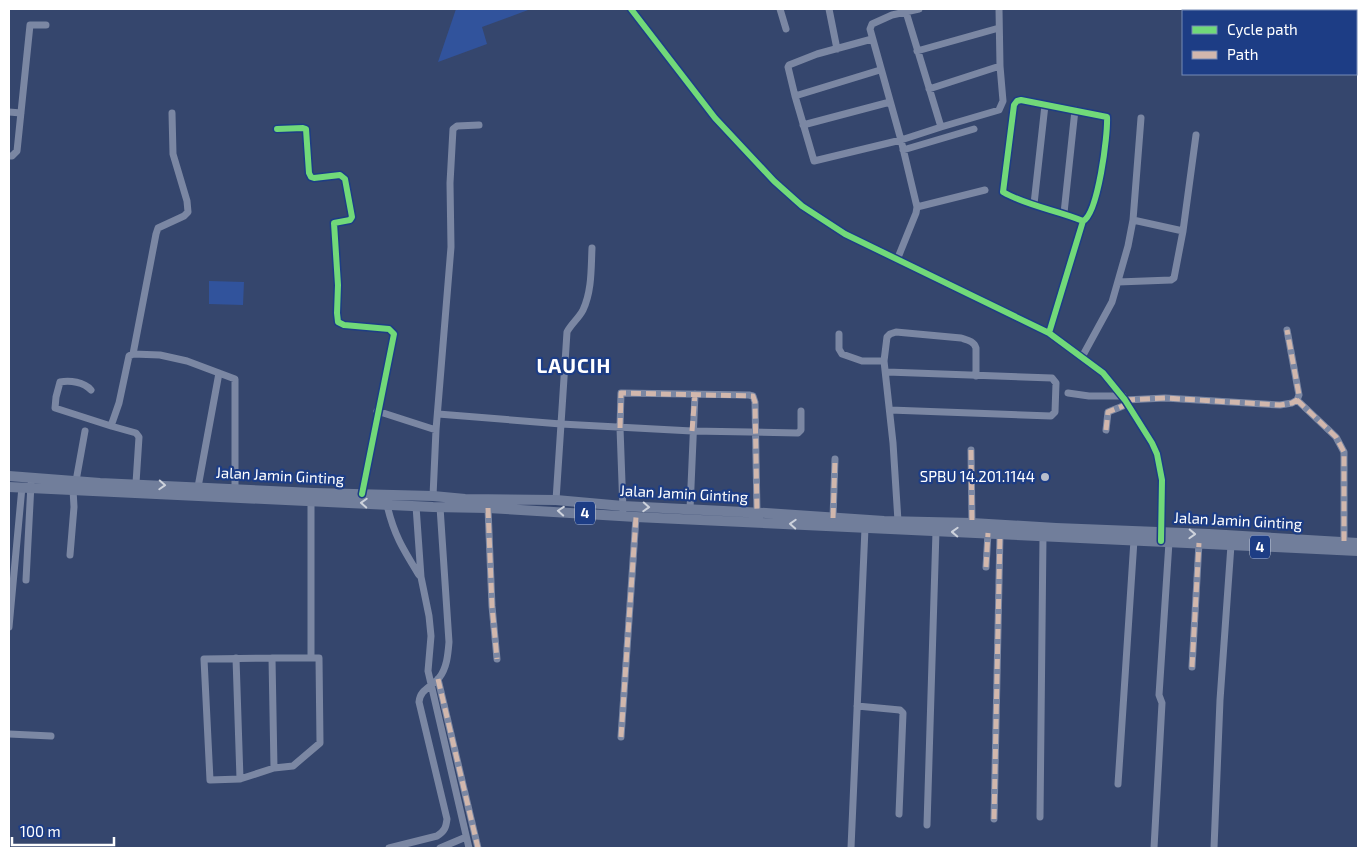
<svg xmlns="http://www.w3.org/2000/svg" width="1367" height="857" font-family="'Exo 2',sans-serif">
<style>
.green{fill:#31539c}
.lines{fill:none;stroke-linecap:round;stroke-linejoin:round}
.minor{stroke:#7b87a3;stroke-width:7}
.highway{stroke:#717e9b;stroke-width:10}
.quiet{stroke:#d1b7ad;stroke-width:5;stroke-dasharray:10 5;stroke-linecap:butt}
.cycleway-casing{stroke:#1d3d85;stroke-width:9}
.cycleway{stroke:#71d979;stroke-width:6}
.oneway{stroke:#cdd2dc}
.poi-dot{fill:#b8becc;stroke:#1d3d85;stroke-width:2}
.labels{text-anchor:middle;stroke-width:4.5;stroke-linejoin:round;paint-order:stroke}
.shield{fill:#1d3d85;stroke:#bbc5da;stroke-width:1}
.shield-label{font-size:14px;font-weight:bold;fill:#fff}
.street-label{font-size:15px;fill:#fff;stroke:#1d3d85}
.poi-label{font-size:15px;fill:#fff;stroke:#1d3d85;text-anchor:end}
.district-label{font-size:20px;font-weight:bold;letter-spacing:1px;fill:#fff;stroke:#1d3d85}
</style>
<rect width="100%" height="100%" fill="#35466d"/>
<!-- green -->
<path class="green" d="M 456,9 L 528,9 L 528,10 L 482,27 L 487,44 L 438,62 Z
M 209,281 L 244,282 L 243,305 L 209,304 Z"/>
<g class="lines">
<!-- minor -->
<path class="minor" d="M 631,9 L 715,118 L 774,181 L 802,206 L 845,234 L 1049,333 L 1103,373 L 1125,400 L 1152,443 L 1157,454 L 1162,480 L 1161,536
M 780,9 L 786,29
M 829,9 L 837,49
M 872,39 L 817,54 L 789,65 L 788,67 L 795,96 L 880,70
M 917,51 L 999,28
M 929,89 L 1000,66
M 795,96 L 814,161 L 901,140 L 941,127 L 906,12
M 9,112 L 21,113
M 803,125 L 890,102
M 941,127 L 999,110 L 1003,101 L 1000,66 L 999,9
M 277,129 L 303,128 L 306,129 L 309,173 L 311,177 L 314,178 L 340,175 L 345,179 L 352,217 L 350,220 L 334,223 L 338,285 L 337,313 L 338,322 L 344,325 L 389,329 L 394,334 L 362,494
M 903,150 L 974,129
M 9,156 L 12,156 L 17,151 L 30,25 L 46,25
M 1034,204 L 1045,105
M 917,207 L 985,190
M 1064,213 L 1075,110
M 1133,220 L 1183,231
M 592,248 C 591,268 592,291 583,310 C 579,318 571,324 567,332 L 561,424 L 692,431 L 798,433 L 801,430 L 801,411
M 897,260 L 916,213 L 917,207 L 901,140 L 870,29 L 872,24 L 892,15 L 919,9
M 1118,282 L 1171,280 L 1174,278 L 1183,231 L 1196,135
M 1049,333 L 1083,221 C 1057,210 1027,206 1003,192 L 1014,105 L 1017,101 L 1021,100 L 1107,117 C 1108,135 1098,214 1083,221
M 839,334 L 839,349 L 842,354 L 862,361 L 884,361
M 133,354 L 160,355 L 187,361 L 235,379 L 235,489
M 1082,357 L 1112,302 L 1128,246 L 1133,220 L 1141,118
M 887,372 L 1052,378 L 1056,383 L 1055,412 L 1051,416 L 890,410
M 91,390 C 84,382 70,380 60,382 L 56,397 L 55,408 L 111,426
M 1068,393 L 1089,396 L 1123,396
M 1125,400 L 1165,398 L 1280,405 L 1292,403 L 1297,400 L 1299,395 L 1287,330
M 1297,400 L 1336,437 L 1344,452 L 1344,541
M 377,411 L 436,430
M 438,414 L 561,424 L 556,500
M 1106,430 L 1108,412 L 1128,404
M 971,450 L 972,523
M 76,481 L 85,431
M 136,483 L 139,437 L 136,433 L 111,426 L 119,403 L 129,356 L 133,354 L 156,234 L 158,228 L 184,216 L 188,212 L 187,201 L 173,154 L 172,113
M 198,487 L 219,373
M 433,496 L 436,430 L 451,247 L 450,183 L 453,129 L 457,126 L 479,125
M 387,505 C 394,535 403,549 419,575
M 416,506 L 421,577 L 429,616 L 431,636 L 428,671 L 469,848
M 488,508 L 492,606 L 497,659
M 690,509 L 695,394
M 623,510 L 620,428 L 621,393 L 749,395 L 753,396 L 755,402 L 757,512
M 833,518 L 835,459
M 898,521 L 893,443 L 884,361 L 887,337 L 890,334 L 896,332 L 961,338 C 967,340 974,341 976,348 L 976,376
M 70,555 L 74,507 L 73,489
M 986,567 L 988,533
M 26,580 L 31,484
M 9,627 L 22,487
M 236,658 L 240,779
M 272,658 L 319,658 L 320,743 L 293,766 L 274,768 L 240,779 L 210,780 L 204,659 Z
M 272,658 L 274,768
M 311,658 L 311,500
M 1192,667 L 1199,543
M 438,679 L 478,848
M 857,706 L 900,710 L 903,713 L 899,814
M 9,734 L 51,736
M 621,737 L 636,517
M 1118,784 L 1134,540
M 1040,817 L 1043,536
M 994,819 L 1000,534
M 927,825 L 936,531
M 389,848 L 437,836 C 445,831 446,827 447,819 L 419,702 C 420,689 432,687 439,678 C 447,668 448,654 449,642 L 440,507
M 440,848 L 466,837
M 851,848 L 865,528
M 1154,848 L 1162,703 L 1159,695 L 1169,542
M 1214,848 L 1220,700 L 1231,545"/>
<!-- highway -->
<path class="highway" d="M 9,476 L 100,483 L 314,493 L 433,496 L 465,499 L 556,500 L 623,506 L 766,513 L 884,521 L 972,523 L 1056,528 L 1209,534 L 1358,543
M 9,487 L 433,507 L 488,508 L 636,517 L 1358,551"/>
<!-- quiet -->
<path class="quiet" d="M 1125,400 L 1165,398 L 1280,405 L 1292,403 L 1297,400 L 1299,395 L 1287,330
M 1297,400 L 1336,437 L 1344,452 L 1344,541
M 620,428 L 621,393 L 753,396 L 755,402 L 757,512
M 1106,430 L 1108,412 L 1128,404
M 692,431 L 695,394
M 971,450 L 972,523
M 488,508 L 492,606 L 497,659
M 833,518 L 835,459
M 986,567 L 988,533
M 1192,667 L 1199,543
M 438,679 L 478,848
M 621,737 L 636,517
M 994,819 L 1000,534"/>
<defs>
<path id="cycleway" d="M 631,9 L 715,118 L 774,181 L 802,206 L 845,234 L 1049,333 L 1103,373 L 1125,400 L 1152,443 L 1157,454 L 1162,480 L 1161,541
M 277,129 L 303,128 L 306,129 L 309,173 L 311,177 L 314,178 L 340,175 L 345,179 L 352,217 L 350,220 L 334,223 L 338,285 L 337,313 L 338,322 L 344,325 L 389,329 L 394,334 L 362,494
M 1049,333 L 1083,221 C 1057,210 1027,206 1003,192 L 1014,105 L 1017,101 L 1021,100 L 1107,117 C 1108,135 1098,214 1083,221"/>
</defs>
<!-- cycleway casing -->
<use href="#cycleway" class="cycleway-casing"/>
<!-- cycleway -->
<use href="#cycleway" class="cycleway"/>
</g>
<!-- one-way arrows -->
<defs><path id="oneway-chevron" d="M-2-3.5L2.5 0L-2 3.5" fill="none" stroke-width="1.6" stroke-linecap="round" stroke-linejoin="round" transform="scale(1.25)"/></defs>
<g class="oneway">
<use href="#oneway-chevron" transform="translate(162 485) rotate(3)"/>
<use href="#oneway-chevron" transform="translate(364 503) rotate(-177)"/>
<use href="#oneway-chevron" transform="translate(646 507) rotate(3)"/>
<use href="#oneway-chevron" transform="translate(561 511) rotate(-176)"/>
<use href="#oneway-chevron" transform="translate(793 524) rotate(-177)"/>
<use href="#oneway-chevron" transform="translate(955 532) rotate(-178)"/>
<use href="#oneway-chevron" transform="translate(1192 534) rotate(2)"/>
</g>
<!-- markers -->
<circle class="poi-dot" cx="1045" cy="477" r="5"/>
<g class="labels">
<!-- shield labels -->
<g class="shield">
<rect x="575" y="501.5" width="20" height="23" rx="4"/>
<rect x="1250" y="535.5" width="20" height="23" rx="4"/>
</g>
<g class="shield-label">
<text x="585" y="518">4</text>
<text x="1260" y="552">4</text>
</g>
<!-- street labels -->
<g class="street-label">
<text transform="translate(280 476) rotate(3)" y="5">Jalan Jamin Ginting</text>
<text transform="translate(684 494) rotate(3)" y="5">Jalan Jamin Ginting</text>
<text transform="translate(1238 521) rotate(3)" y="5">Jalan Jamin Ginting</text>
</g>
<!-- poi labels -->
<g class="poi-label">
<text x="1035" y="482">SPBU 14.201.1144</text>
</g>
<!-- district labels -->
<g class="district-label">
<text x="574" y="373">LAUCIH</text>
</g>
</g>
<!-- border -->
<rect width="1367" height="857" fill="none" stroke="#ffffff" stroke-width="20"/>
<!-- legend -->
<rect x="1182" y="10" width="175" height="65" fill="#1d3d85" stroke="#778bb6"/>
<rect x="1192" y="26" width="25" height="8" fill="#71d979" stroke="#778bb6"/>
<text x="1227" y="35" font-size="15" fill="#ffffff">Cycle path</text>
<rect x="1192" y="51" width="25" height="8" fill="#d1b7ad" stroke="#778bb6"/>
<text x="1227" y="60" font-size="15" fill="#ffffff">Path</text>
<!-- scale -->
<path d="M12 837v8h102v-8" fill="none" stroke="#ffffff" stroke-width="2.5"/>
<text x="20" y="837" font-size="15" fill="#ffffff" stroke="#1d3d85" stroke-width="4" paint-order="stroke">100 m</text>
</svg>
